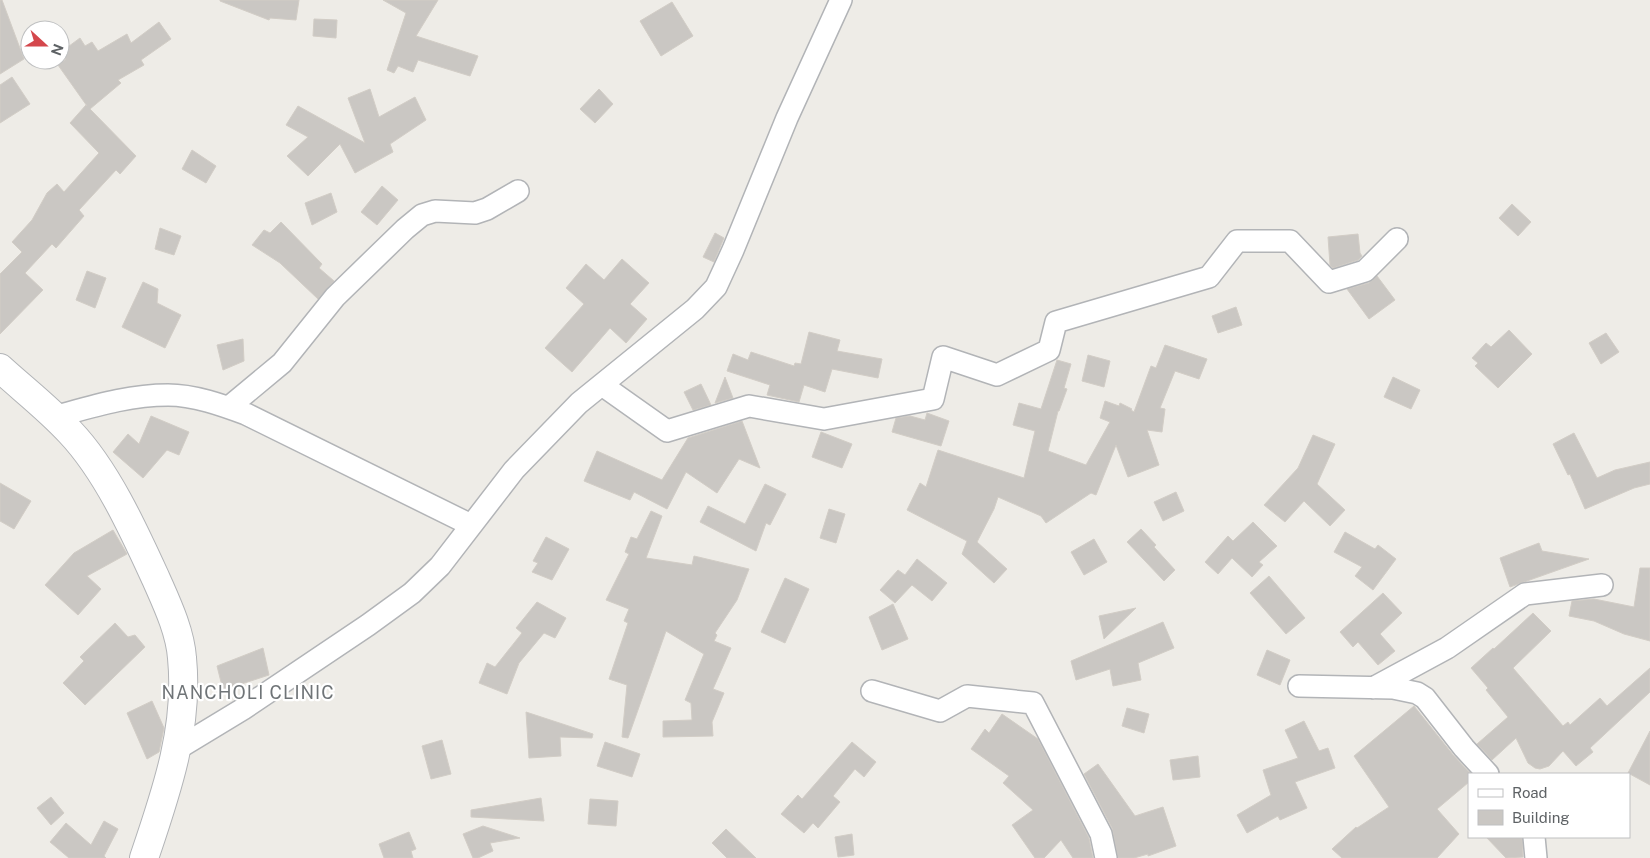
<svg xmlns="http://www.w3.org/2000/svg" width="1650" height="858" font-family="'Public Sans',sans-serif">
<style>
.building{fill:#cac7c3;stroke:#d2cdc6}
.lines{fill:none;stroke-linecap:round;stroke-linejoin:round}
.minor-casing{stroke:#b2b4b7;stroke-width:24}
.tertiary-casing{stroke:#b2b4b7;stroke-width:30}
.minor{stroke:#fff;stroke-width:21}
.tertiary{stroke:#fff;stroke-width:28}
.labels{text-anchor:middle;stroke-width:4.5;stroke-linejoin:round;paint-order:stroke}
.quarter-label{font-size:18px;letter-spacing:1px;fill:#6f7477;stroke:#fff}
</style>
<rect width="100%" height="100%" fill="#eeece7"/>
<!-- building -->
<path class="building" d="M 0,0 L 2,0 L 24,59 L 0,74 Z
M 220,0 L 299,0 L 296,20 L 270,18 L 269,20 L 220,1 Z
M 383,0 L 438,0 L 416,36 L 478,56 L 470,76 L 418,60 L 413,72 L 398,66 L 394,73 L 387,70 L 406,13 Z
M 672,2 L 693,36 L 661,56 L 640,21 Z
M 314,19 L 337,20 L 336,38 L 313,36 Z
M 159,22 L 171,39 L 141,60 L 144,65 L 118,80 L 121,83 L 90,109 L 136,156 L 120,174 L 116,170 L 79,210 L 84,216 L 56,248 L 52,244 L 25,273 L 43,290 L 0,334 L 0,274 L 22,252 L 12,242 L 32,220 L 47,193 L 57,184 L 64,192 L 99,153 L 70,123 L 86,105 L 87,106 L 58,65 L 66,59 L 61,52 L 80,38 L 85,46 L 92,42 L 98,51 L 127,34 L 131,43 Z
M 12,77 L 30,104 L 0,123 L 0,85 Z
M 370,89 L 379,117 L 415,97 L 426,120 L 390,144 L 393,152 L 355,173 L 340,144 L 308,176 L 287,156 L 308,137 L 286,125 L 298,106 L 365,143 L 348,98 Z
M 599,89 L 613,104 L 595,123 L 580,109 Z
M 192,150 L 216,166 L 206,183 L 182,169 Z
M 382,186 L 398,200 L 377,225 L 361,212 Z
M 331,193 L 337,212 L 312,225 L 305,203 Z
M 1512,204 L 1531,222 L 1518,236 L 1499,218 Z
M 281,222 L 322,264 L 319,268 L 334,281 L 318,299 L 280,263 L 252,245 L 264,230 L 270,233 Z
M 160,228 L 181,236 L 174,255 L 155,249 Z
M 715,233 L 724,238 L 714,262 L 703,257 Z
M 1358,234 L 1360,253 L 1362,256 L 1358,260 L 1333,268 L 1330,265 L 1328,237 Z
M 622,259 L 649,283 L 630,304 L 647,319 L 626,343 L 610,328 L 572,372 L 545,348 L 584,304 L 566,288 L 586,264 L 604,280 Z
M 87,271 L 106,278 L 95,308 L 76,300 Z
M 1377,276 L 1395,300 L 1369,319 L 1347,289 L 1369,283 Z
M 143,282 L 158,289 L 157,303 L 181,315 L 165,348 L 122,327 Z
M 1236,307 L 1242,325 L 1218,333 L 1212,316 Z
M 1509,330 L 1532,354 L 1498,388 L 1475,366 L 1478,363 L 1472,358 L 1486,343 L 1491,347 Z
M 809,332 L 840,340 L 837,351 L 882,359 L 878,378 L 832,369 L 825,392 L 804,385 L 799,402 L 767,395 L 770,385 L 727,371 L 733,354 L 748,360 L 751,352 L 794,366 L 795,363 L 801,364 Z
M 1606,333 L 1619,352 L 1601,364 L 1589,343 Z
M 243,339 L 244,361 L 223,370 L 217,345 Z
M 1165,345 L 1207,359 L 1199,379 L 1175,371 L 1160,408 L 1165,409 L 1162,432 L 1147,430 L 1159,465 L 1128,477 L 1116,445 L 1096,495 L 1091,493 L 1046,523 L 1041,516 L 998,497 L 994,509 L 977,542 L 1007,569 L 994,583 L 962,554 L 967,541 L 907,510 L 920,483 L 926,487 L 938,450 L 1024,478 L 1035,431 L 1013,425 L 1019,403 L 1041,409 L 1057,360 L 1071,364 L 1064,388 L 1067,389 L 1059,411 L 1058,411 L 1048,451 L 1086,465 L 1110,422 L 1100,418 L 1105,401 L 1119,406 L 1120,403 L 1132,409 L 1131,410 L 1134,412 L 1151,366 L 1156,368 Z
M 1088,355 L 1110,361 L 1104,387 L 1082,381 Z
M 725,377 L 733,398 L 715,403 Z
M 1393,377 L 1420,390 L 1411,409 L 1384,397 Z
M 701,384 L 711,405 L 693,410 L 684,392 Z
M 927,413 L 949,421 L 941,446 L 892,432 L 896,418 L 910,416 L 925,420 Z
M 151,416 L 189,432 L 179,455 L 167,450 L 143,478 L 113,452 L 128,434 L 139,444 Z
M 742,421 L 760,468 L 739,459 L 717,493 L 686,472 L 667,509 L 634,492 L 630,500 L 584,481 L 597,451 L 662,480 L 688,438 Z
M 821,432 L 852,444 L 842,468 L 812,457 Z
M 1574,433 L 1597,478 L 1615,470 L 1650,462 L 1650,484 L 1634,488 L 1585,509 L 1570,474 L 1568,475 L 1553,444 Z
M 1313,435 L 1335,444 L 1317,484 L 1345,510 L 1330,526 L 1304,501 L 1285,522 L 1264,505 L 1298,468 Z
M 0,483 L 31,501 L 14,529 L 0,521 Z
M 765,484 L 786,494 L 770,525 L 766,523 L 756,551 L 700,522 L 708,506 L 745,524 Z
M 1176,492 L 1184,511 L 1163,521 L 1154,502 Z
M 829,509 L 845,514 L 836,543 L 820,538 Z
M 651,511 L 662,516 L 646,558 L 692,565 L 694,556 L 749,569 L 737,600 L 715,633 L 717,635 L 714,641 L 731,648 L 713,689 L 724,693 L 712,722 L 713,736 L 663,737 L 663,721 L 692,720 L 691,703 L 685,700 L 704,654 L 666,631 L 628,738 L 622,737 L 627,685 L 609,679 L 628,623 L 624,621 L 629,609 L 606,600 L 629,554 L 625,552 L 631,537 L 637,539 Z
M 1253,522 L 1277,546 L 1259,562 L 1263,565 L 1252,577 L 1232,558 L 1218,574 L 1205,562 L 1228,536 L 1233,541 Z
M 1141,529 L 1156,545 L 1154,547 L 1175,570 L 1164,581 L 1127,542 Z
M 113,530 L 127,554 L 87,576 L 101,589 L 78,615 L 45,585 L 74,553 Z
M 1345,532 L 1375,549 L 1378,545 L 1396,559 L 1373,590 L 1355,576 L 1362,567 L 1334,552 Z
M 546,537 L 569,549 L 552,580 L 532,572 L 538,563 L 533,561 Z
M 1094,539 L 1107,562 L 1084,575 L 1071,552 Z
M 1539,543 L 1542,551 L 1589,559 L 1510,587 L 1500,558 Z
M 917,559 L 947,583 L 932,601 L 912,585 L 895,603 L 880,590 L 898,570 L 905,575 Z
M 1640,568 L 1650,568 L 1650,641 L 1624,634 L 1594,621 L 1569,616 L 1572,601 L 1594,599 L 1634,607 Z
M 1269,576 L 1305,618 L 1286,634 L 1250,593 Z
M 785,578 L 809,589 L 785,643 L 761,632 Z
M 1383,593 L 1402,613 L 1380,634 L 1395,651 L 1378,665 L 1358,642 L 1353,647 L 1340,632 Z
M 537,602 L 566,618 L 555,638 L 544,633 L 519,663 L 507,694 L 479,683 L 487,663 L 495,667 L 522,633 L 516,628 Z
M 893,604 L 908,639 L 882,650 L 869,617 Z
M 1136,608 L 1104,639 L 1099,616 Z
M 1533,613 L 1551,631 L 1513,668 L 1563,726 L 1568,722 L 1570,725 L 1600,698 L 1607,706 L 1650,668 L 1650,692 L 1590,748 L 1593,752 L 1576,766 L 1563,751 L 1549,766 L 1540,769 L 1535,768 L 1528,763 L 1516,738 L 1492,760 L 1477,744 L 1508,717 L 1486,690 L 1488,688 L 1471,668 L 1493,648 L 1494,649 Z
M 1163,622 L 1174,648 L 1138,663 L 1141,680 L 1113,686 L 1110,669 L 1076,680 L 1071,661 Z
M 115,623 L 128,637 L 135,635 L 145,647 L 85,705 L 63,683 L 84,661 L 80,657 Z
M 263,648 L 269,675 L 223,690 L 217,666 Z
M 1267,650 L 1290,660 L 1280,685 L 1257,675 Z
M 152,701 L 164,728 L 159,752 L 147,759 L 127,713 Z
M 1414,706 L 1454,756 L 1471,774 L 1469,774 L 1469,782 L 1437,809 L 1459,834 L 1437,858 L 1342,858 L 1332,849 L 1356,827 L 1357,828 L 1389,807 L 1354,756 Z
M 1127,708 L 1149,714 L 1144,733 L 1122,726 Z
M 526,712 L 593,734 L 592,738 L 560,737 L 561,756 L 529,758 Z
M 1002,714 L 1038,739 L 1089,838 L 1093,858 L 1073,858 L 1061,840 L 1044,858 L 1035,858 L 1012,825 L 1033,810 L 1003,783 L 1009,776 L 971,749 L 985,729 L 989,733 Z
M 1304,721 L 1319,751 L 1328,748 L 1335,768 L 1295,782 L 1307,808 L 1280,820 L 1278,816 L 1247,833 L 1237,815 L 1271,795 L 1263,770 L 1298,758 L 1285,730 Z
M 1650,731 L 1650,785 L 1628,773 Z
M 442,740 L 451,774 L 431,779 L 422,746 Z
M 605,742 L 640,754 L 632,777 L 597,766 Z
M 852,742 L 876,762 L 864,777 L 855,769 L 833,796 L 840,802 L 818,828 L 813,823 L 804,833 L 781,814 L 798,795 L 802,799 Z
M 1198,756 L 1200,777 L 1173,780 L 1170,760 Z
M 1098,764 L 1135,816 L 1163,807 L 1176,846 L 1148,856 L 1148,854 L 1134,858 L 1118,858 L 1112,828 L 1084,774 Z
M 51,797 L 64,813 L 51,825 L 37,808 Z
M 541,798 L 544,821 L 471,817 L 471,810 Z
M 590,799 L 618,801 L 616,826 L 588,824 Z
M 104,821 L 118,829 L 104,856 L 106,858 L 69,858 L 50,842 L 66,823 L 91,845 Z
M 483,826 L 520,838 L 490,843 L 493,851 L 478,858 L 473,858 L 463,834 Z
M 726,829 L 756,858 L 727,858 L 712,843 Z
M 409,832 L 416,849 L 411,851 L 413,858 L 384,858 L 379,844 Z
M 852,834 L 854,855 L 838,857 L 835,837 Z
M 1486,837 L 1522,837 L 1523,857 L 1506,858 Z"/>
<g class="lines">
<defs>
<path id="minor" d="M 602,385 L 667,431 L 749,406 L 824,419 L 933,399 L 943,357 L 997,375 L 1049,350 L 1056,322 L 1209,277 L 1237,241 L 1290,241 L 1329,282 L 1365,271 L 1397,239
M 229,407 L 282,363 L 335,297 L 405,229 L 422,215 L 435,211 L 475,213 L 487,209 L 518,191
M 54,417 C 91,407 128,395 168,395 C 194,395 222,405 246,414 L 471,525
M 1299,686 L 1393,688 L 1417,693 L 1425,698 L 1464,748 L 1488,774
M 1373,688 L 1447,648 L 1525,594 L 1602,585
M 872,691 L 940,711 L 967,696 L 1033,703 L 1101,834 L 1106,858
M 177,749 L 243,709 L 368,625 L 412,593 L 440,566 L 514,470 L 579,403 L 695,309 L 716,287 L 733,250 L 787,118 L 841,0
M 1534,837 L 1536,858"/>
<path id="tertiary" d="M 0,368 C 23,389 49,409 70,432 C 107,471 134,531 156,579 C 167,604 180,631 182,658 C 189,728 166,793 144,858"/>
</defs>
<!-- minor casing -->
<use href="#minor" class="minor-casing"/>
<!-- tertiary casing -->
<use href="#tertiary" class="tertiary-casing"/>
<!-- minor -->
<use href="#minor" class="minor"/>
<!-- tertiary -->
<use href="#tertiary" class="tertiary"/>
</g>
<g class="labels">
<!-- quarter labels -->
<g class="quarter-label">
<text x="248" y="699">NANCHOLI CLINIC</text>
</g>
</g>
<!-- legend -->
<rect x="1468" y="773" width="162" height="65" fill="#ffffff" stroke="#bfc0c1"/>
<rect x="1478" y="789" width="25" height="8" fill="#ffffff" stroke="#bfc0c1"/>
<text x="1512" y="798" font-size="15" fill="#5e6265">Road</text>
<rect x="1478" y="810" width="25" height="15" fill="#cac7c3" stroke="#bfc0c1"/>
<text x="1512" y="823" font-size="15" fill="#5e6265">Building</text>
<!-- north arrow -->
<g transform="translate(45 45) rotate(111)"><circle r="24" fill="#ffffff" stroke="#bfc0c1"/>
<path d="M0-4L9 19L0 12L-9 19Z" fill="#d4474c"/>
<text y="-8" font-size="14" font-weight="bold" text-anchor="middle" fill="#5e6265">N</text>
</g>
</svg>
